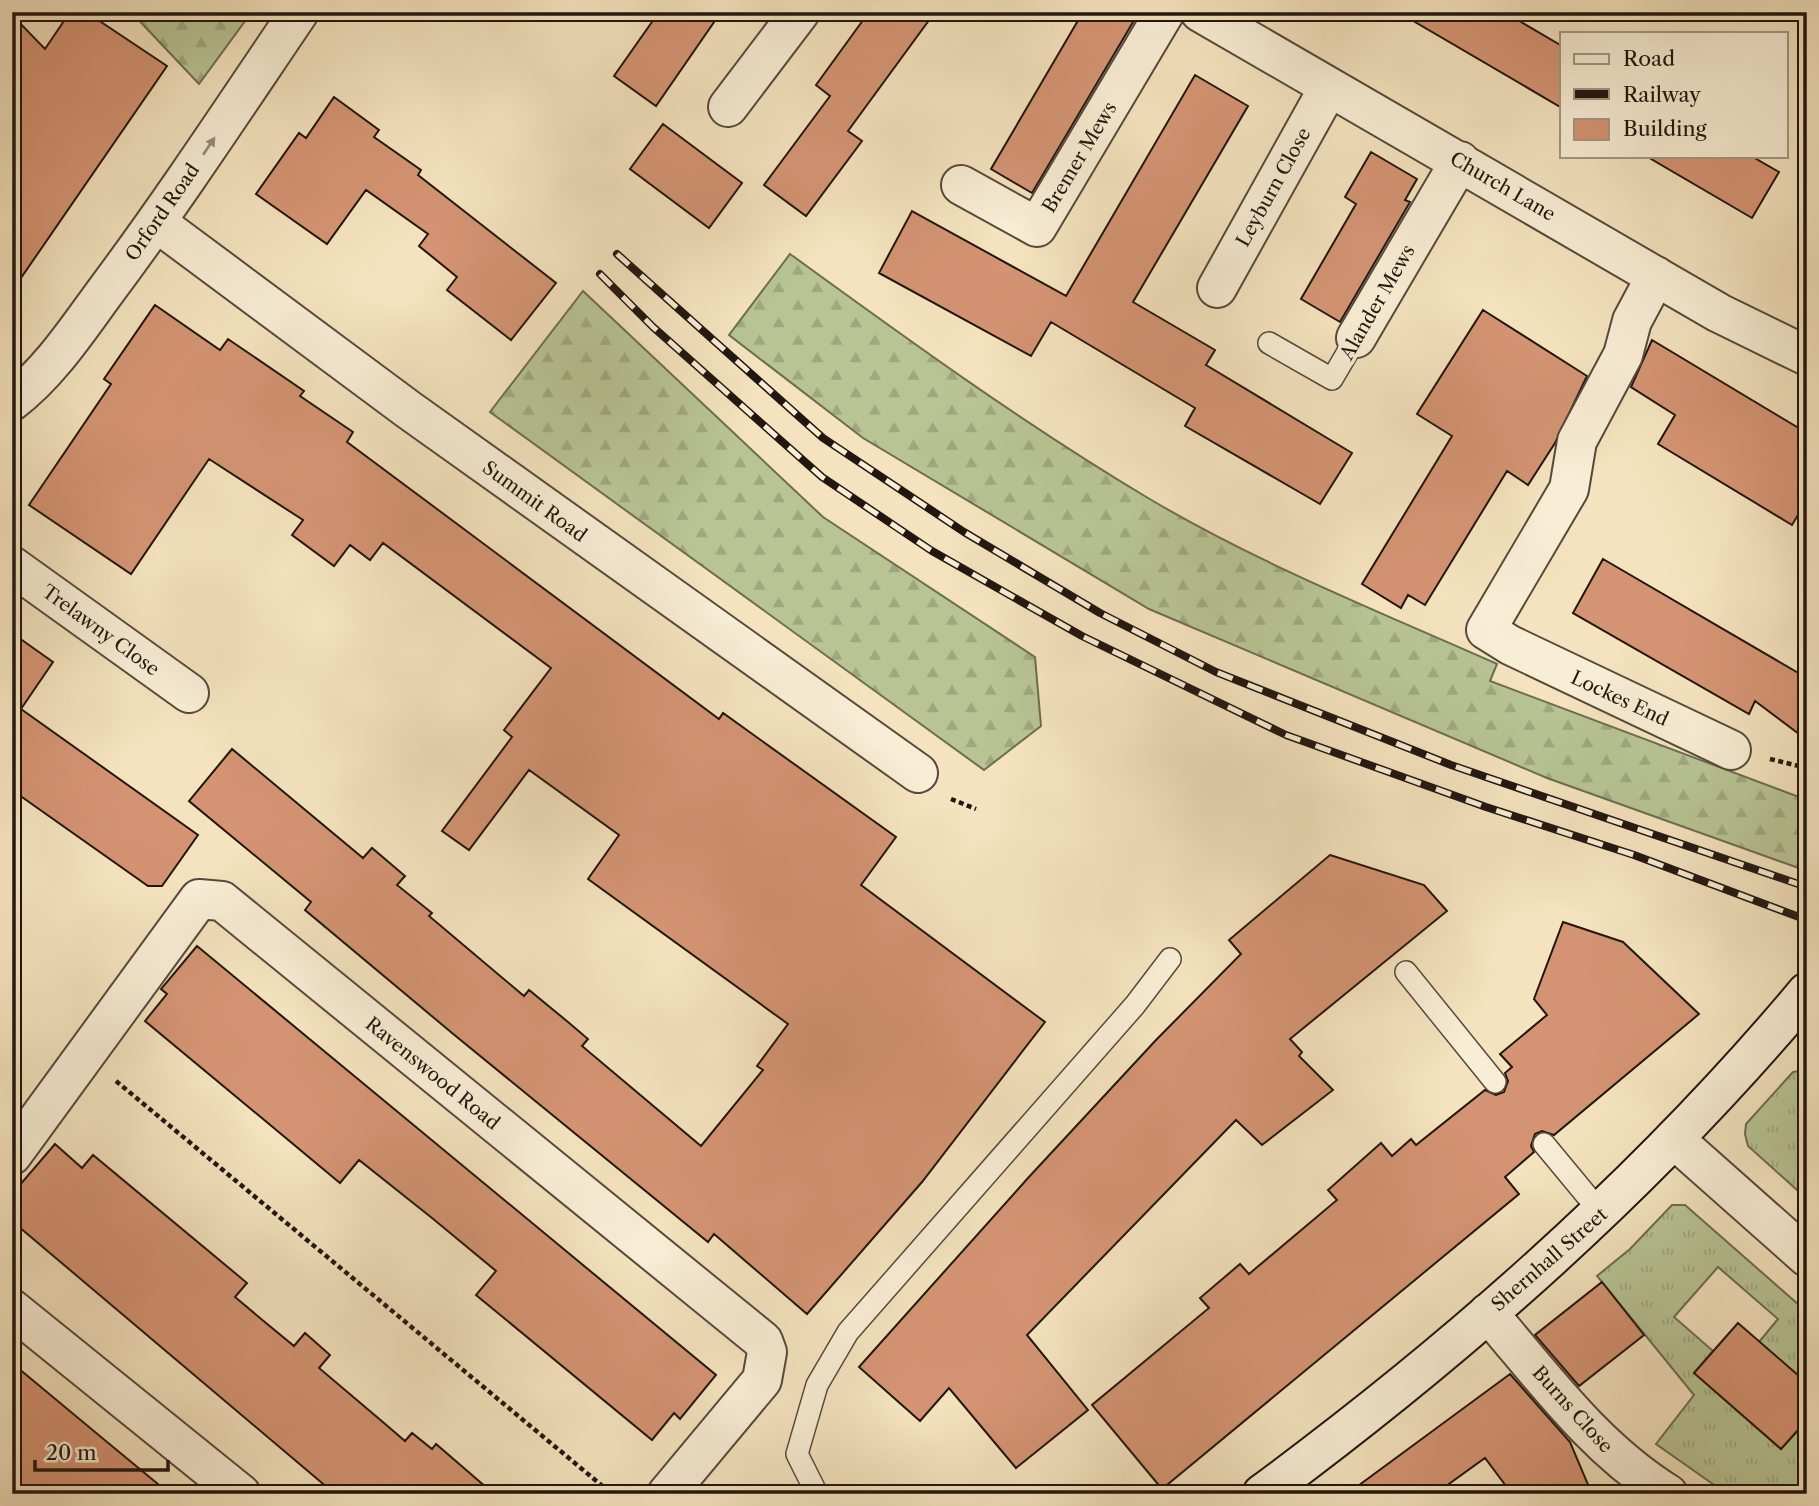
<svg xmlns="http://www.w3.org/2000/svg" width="1819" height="1506" font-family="'Libre Caslon Text',serif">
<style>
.grass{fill:url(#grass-tufts);stroke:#6c6d52;stroke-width:2}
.forest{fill:url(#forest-firs);stroke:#6c6d52;stroke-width:2}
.building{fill:#d49473;stroke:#211610;stroke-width:2}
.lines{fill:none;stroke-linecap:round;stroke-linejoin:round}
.lane-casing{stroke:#56493c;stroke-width:24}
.street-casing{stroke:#56493c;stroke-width:42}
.secondary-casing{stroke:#211610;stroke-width:42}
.path{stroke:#211610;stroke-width:4.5;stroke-dasharray:5 3.5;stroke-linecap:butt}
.lane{stroke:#f8edd5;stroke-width:21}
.street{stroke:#f8edd5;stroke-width:38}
.secondary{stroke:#f8edd5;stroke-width:38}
.rail-casing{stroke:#211610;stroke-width:8}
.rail{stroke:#f8edd5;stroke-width:5;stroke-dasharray:16;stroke-linecap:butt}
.oneway{fill:#978c7c}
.labels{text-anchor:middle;stroke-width:7;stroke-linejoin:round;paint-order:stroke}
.street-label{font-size:19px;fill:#211610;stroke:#f8edd5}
</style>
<defs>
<pattern id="grass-tufts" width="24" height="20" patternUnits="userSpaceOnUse" patternTransform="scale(1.75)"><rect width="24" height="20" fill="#b8c494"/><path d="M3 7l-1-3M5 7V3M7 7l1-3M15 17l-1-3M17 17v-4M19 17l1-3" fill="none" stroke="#9ea87f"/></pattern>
<pattern id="forest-firs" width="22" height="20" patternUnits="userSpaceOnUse" patternTransform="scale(1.75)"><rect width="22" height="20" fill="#b8c494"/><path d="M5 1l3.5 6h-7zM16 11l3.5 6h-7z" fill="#9ea87f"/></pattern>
</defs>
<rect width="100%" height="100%" fill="#f4e3be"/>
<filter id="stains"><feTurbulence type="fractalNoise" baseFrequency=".00286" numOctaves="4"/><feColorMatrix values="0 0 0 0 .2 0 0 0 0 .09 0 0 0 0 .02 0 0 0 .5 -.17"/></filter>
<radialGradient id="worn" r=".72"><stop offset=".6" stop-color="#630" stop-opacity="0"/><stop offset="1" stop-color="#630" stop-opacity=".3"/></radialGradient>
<!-- grass -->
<path class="grass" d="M 1807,1070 L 1807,1199 L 1748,1146 L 1745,1134 L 1746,1124 L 1793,1072 Z
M 1672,1205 L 1685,1205 L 1807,1312 L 1807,1383 L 1759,1342 L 1778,1319 L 1718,1267 L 1674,1317 L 1713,1351 L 1694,1373 L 1781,1449 L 1801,1427 L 1807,1433 L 1807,1494 L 1727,1494 L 1656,1444 L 1694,1395 L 1597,1276 L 1630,1249 Z"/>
<!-- forest -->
<path class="forest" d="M 131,12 L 243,12 L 248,17 L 199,84 Z
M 790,254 C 907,339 1024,424 1148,498 C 1259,564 1380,612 1497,664 L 1490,681 L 1807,800 L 1807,871 L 1547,778 L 1149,609 L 863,438 L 729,335 Z
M 583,291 L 823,517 L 1035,657 L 1041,726 L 984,770 L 490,412 Z"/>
<!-- building -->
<path class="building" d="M 70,12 L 86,12 L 167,66 L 12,291 L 12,15 L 45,49 Z
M 659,12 L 721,12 L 656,106 L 614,76 Z
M 869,12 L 935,12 L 848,131 L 862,141 L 806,216 L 764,185 L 830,96 L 816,85 Z
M 1083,12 L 1139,12 L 1032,193 L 991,169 Z
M 1398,12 L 1504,12 L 1562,46 L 1562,108 Z
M 1195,75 L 1248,106 L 1133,302 L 1215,350 L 1206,365 L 1352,453 L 1320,504 L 1185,426 L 1195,408 L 1051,322 L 1031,356 L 879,273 L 912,211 L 1066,296 Z
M 334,97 L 379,130 L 374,137 L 421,170 L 418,175 L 556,283 L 511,340 L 447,290 L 457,277 L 419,246 L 428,234 L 366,190 L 327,244 L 256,194 L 299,133 L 306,138 Z
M 663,124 L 742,183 L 709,228 L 630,169 Z
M 1371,152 L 1417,179 L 1405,200 L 1410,202 L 1340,322 L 1301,299 L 1356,204 L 1345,197 Z
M 1646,156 L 1751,156 L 1779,172 L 1752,218 Z
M 155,305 L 220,350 L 228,339 L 304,391 L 300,396 L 353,432 L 347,442 L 719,719 L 723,713 L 896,837 L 861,885 L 1045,1022 L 922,1182 L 807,1314 L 714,1234 L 708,1242 L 452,1033 L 305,910 L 311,902 L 189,801 L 232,749 L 363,858 L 372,848 L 405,876 L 397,885 L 432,913 L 429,916 L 524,996 L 529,990 L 568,1022 L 588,1039 L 582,1046 L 701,1146 L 763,1070 L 757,1066 L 788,1024 L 588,879 L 619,835 L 529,770 L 469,850 L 442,831 L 512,737 L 504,730 L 551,668 L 383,543 L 370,560 L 350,545 L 334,566 L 292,535 L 303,520 L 209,459 L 131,574 L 29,505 L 111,384 L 104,379 Z
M 1483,310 L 1587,376 L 1555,443 L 1528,485 L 1507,471 L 1425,605 L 1408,595 L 1401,608 L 1362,584 L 1452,436 L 1417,414 Z
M 1652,340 L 1807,433 L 1807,500 L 1792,525 L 1658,444 L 1675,415 L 1631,387 Z
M 1603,559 L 1807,678 L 1807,740 L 1755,701 L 1749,714 L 1573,613 Z
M 12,633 L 53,662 L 21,709 L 198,835 L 162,886 L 148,886 L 12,790 Z
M 1330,855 L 1424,885 L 1447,911 L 1290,1039 L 1302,1052 L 1299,1056 L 1333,1090 L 1262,1145 L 1236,1120 L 1027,1335 L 1088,1410 L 1016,1468 L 949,1388 L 920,1421 L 859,1367 L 1028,1178 L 1156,1040 L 1241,954 L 1229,940 Z
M 1563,922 L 1623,942 L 1699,1014 L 1554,1135 L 1542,1131 L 1535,1134 L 1531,1146 L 1534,1152 L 1505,1177 L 1519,1194 L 1162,1489 L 1092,1405 L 1209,1308 L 1200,1298 L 1240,1264 L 1249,1274 L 1337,1200 L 1328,1190 L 1381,1143 L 1392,1156 L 1411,1139 L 1416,1145 L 1485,1090 L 1496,1095 L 1504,1092 L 1508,1081 L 1505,1073 L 1512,1067 L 1500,1054 L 1547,1015 L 1534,999 Z
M 197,946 L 716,1375 L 680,1419 L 674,1413 L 652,1440 L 476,1295 L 496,1271 L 432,1218 L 359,1160 L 340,1183 L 145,1021 L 167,994 L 161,989 Z
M 55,1144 L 82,1168 L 93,1155 L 247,1283 L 235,1297 L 266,1323 L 294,1346 L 305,1333 L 330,1355 L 319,1368 L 384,1423 L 405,1441 L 412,1433 L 432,1449 L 436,1444 L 494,1494 L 335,1494 L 12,1221 L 12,1194 Z
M 1602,1282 L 1644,1335 L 1579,1386 L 1535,1335 Z
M 1738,1323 L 1807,1383 L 1807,1420 L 1781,1449 L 1694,1373 Z
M 12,1363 L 101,1437 L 170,1494 L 12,1494 Z
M 1510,1374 L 1570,1442 L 1592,1494 L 1512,1494 L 1485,1458 L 1435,1494 L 1347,1494 Z"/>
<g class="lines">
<defs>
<path id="lane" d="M 1269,343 L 1332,379 L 1356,338
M 1406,972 L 1495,1082
M 1544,1144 L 1602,1214
M 817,1494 L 797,1454 L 817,1385 L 848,1332 L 1135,1005 L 1170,959"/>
<path id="street" d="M 1200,12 L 1719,313 L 1807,356
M 728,107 L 800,12
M 961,185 L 1037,227 L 1165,12
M 156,222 L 409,410 L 918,773
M 1656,276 L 1632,321 L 1623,355 L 1577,441 L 1569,489 L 1486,630 L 1510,645 L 1731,750
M 1217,288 L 1329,87
M 1356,338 L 1460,161
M 12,401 C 51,371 79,327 108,288 C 175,198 236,105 299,12
M 12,566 L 189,693
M 1674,1139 L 1807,1257
M 12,1155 L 199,899 L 222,901 L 763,1341 L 767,1352 L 762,1380 L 667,1494
M 12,1309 L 241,1494
M 1488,1313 C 1544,1378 1594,1448 1668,1494"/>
<path id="secondary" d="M 1262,1494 C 1461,1347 1648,1182 1807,992"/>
</defs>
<!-- lane casing -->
<use href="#lane" class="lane-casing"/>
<!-- street casing -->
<use href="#street" class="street-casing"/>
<!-- secondary casing -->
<use href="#secondary" class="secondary-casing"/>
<!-- path -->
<path class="path" d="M 1770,759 L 1807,768
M 951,799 L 976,809
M 116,1081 L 612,1494"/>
<!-- lane -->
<use href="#lane" class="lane"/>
<!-- street -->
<use href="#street" class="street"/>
<!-- secondary -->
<use href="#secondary" class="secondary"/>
<defs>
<path id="rail" d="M 617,254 L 823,438 L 964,532 L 1100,613 L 1216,672 L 1451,765 L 1807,887
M 600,274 L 653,327 L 822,477 L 932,551 L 1082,636 L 1286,735 L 1486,807 L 1634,855 L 1807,920"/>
</defs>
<!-- rail casing -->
<use href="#rail" class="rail-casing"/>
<!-- rail -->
<use href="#rail" class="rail"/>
</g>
<!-- one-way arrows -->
<defs><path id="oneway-solid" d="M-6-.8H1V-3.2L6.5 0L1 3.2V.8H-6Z" transform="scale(1.75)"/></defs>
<use class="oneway" href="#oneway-solid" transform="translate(209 146) rotate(-56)"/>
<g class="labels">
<!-- street labels -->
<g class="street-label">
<text transform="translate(1079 157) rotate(-59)" y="7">Bremer Mews</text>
<text transform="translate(1503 186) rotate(30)" y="7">Church Lane</text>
<text transform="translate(1273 187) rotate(-61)" y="7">Leyburn Close</text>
<text transform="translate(162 212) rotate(-55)" y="7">Orford Road</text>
<text transform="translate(1377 302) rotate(-60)" y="7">Alander Mews</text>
<text transform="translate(535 501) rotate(36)" y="7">Summit Road</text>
<text transform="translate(101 630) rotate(36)" y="7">Trelawny Close</text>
<text transform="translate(1620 698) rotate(25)" y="7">Lockes End</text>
<text transform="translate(433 1073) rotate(39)" y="7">Ravenswood Road</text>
<text transform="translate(1549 1259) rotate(-41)" y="7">Shernhall Street</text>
<text transform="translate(1573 1409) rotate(48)" y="7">Burns Close</text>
</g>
</g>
<!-- margin -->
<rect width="1819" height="1506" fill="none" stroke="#f4e3be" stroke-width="42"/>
<rect x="14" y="14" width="1791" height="1478" fill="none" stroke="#211610" stroke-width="3.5"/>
<rect x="21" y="21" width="1777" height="1464" fill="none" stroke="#211610" stroke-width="2"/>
<!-- legend -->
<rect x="1560" y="32" width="228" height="126" fill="#f8edd5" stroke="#a29786" stroke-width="2"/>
<rect x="1574" y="54" width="35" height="10" fill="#f8edd5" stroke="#a29786" stroke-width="2"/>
<text x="1623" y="66" font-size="21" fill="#211610">Road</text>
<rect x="1574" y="89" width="35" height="10" fill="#211610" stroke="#a29786" stroke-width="2"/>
<text x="1623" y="102" font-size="21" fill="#211610">Railway</text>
<rect x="1574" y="119" width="35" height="21" fill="#d49473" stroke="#a29786" stroke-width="2"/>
<text x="1623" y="136" font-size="21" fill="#211610">Building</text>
<!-- scale -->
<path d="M35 1460v10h133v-10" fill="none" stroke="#211610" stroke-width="3.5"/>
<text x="46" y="1460" font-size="21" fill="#211610" stroke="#f8edd5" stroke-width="5" paint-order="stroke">20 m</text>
<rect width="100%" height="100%" filter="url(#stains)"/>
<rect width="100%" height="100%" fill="url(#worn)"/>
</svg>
